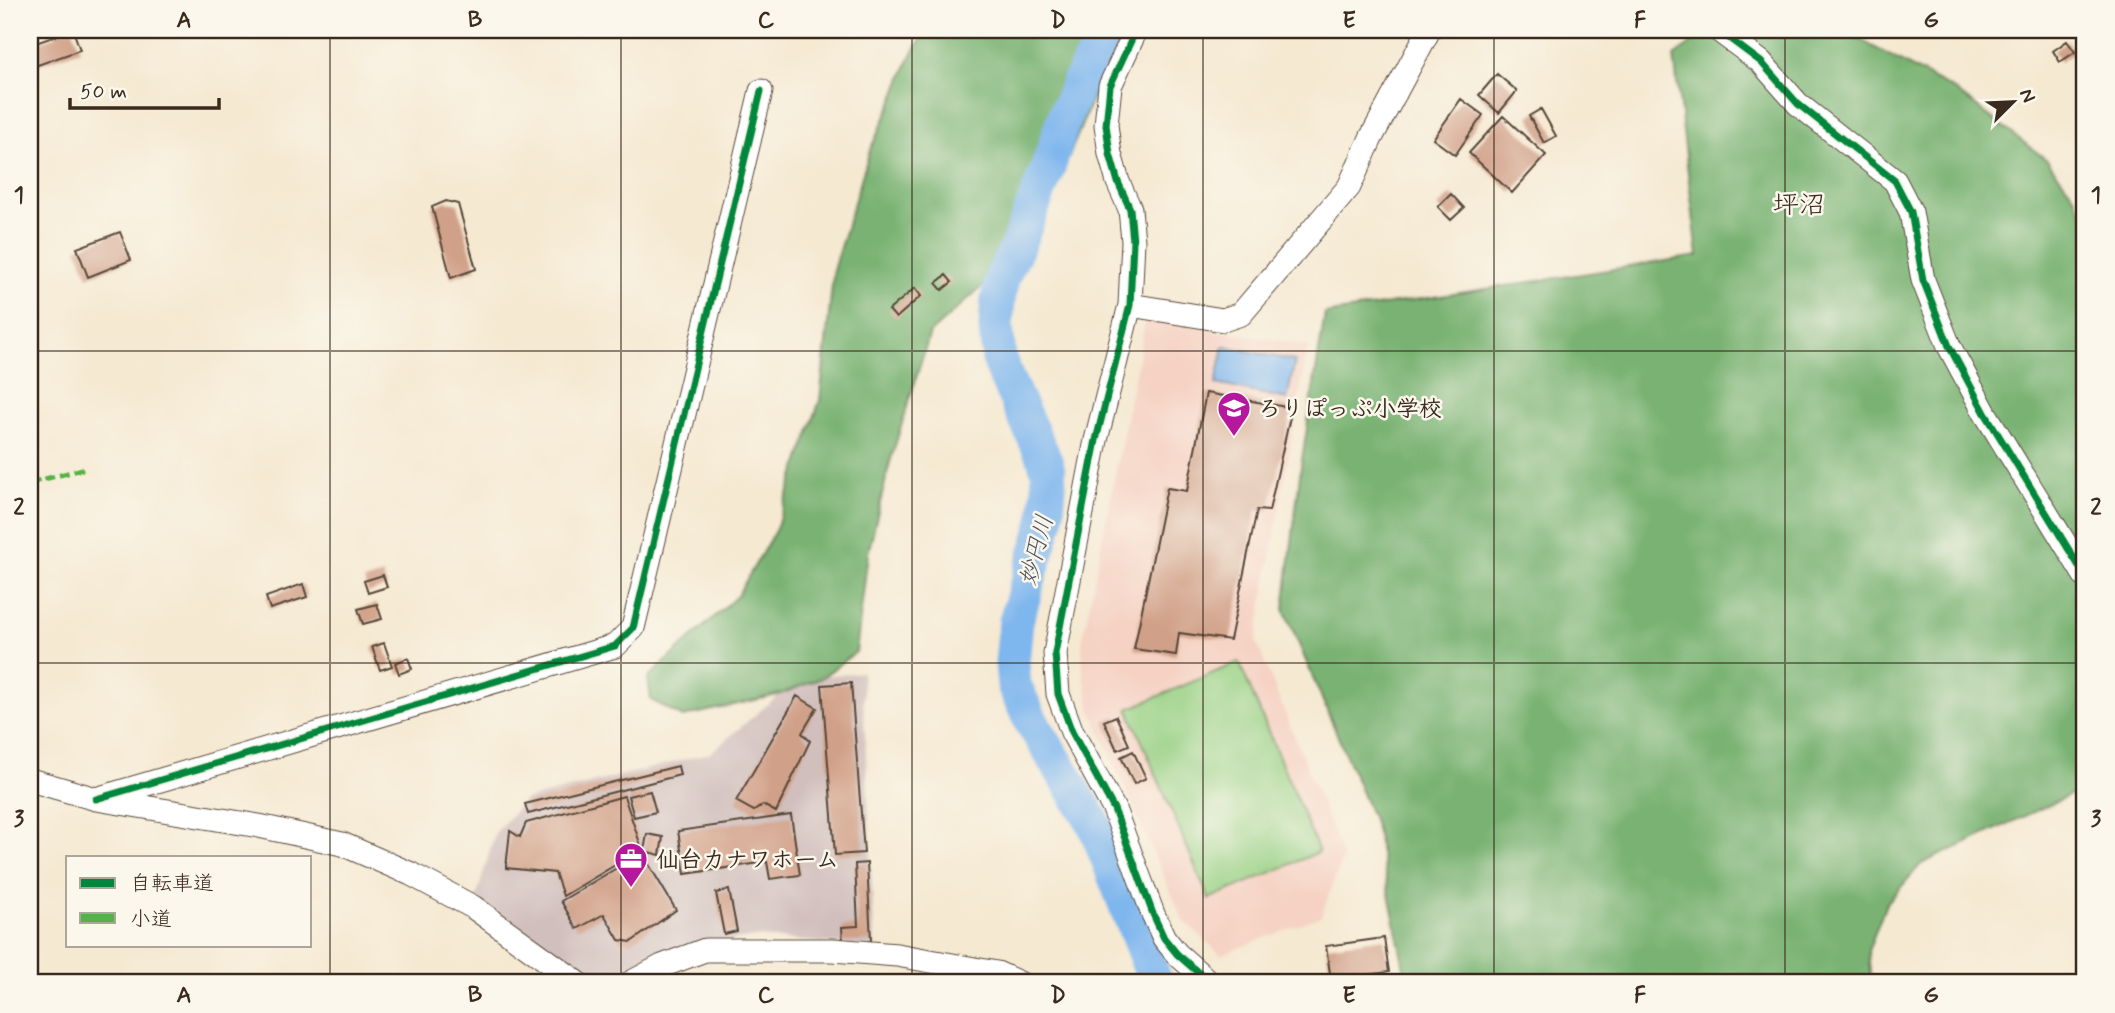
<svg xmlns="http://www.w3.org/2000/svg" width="2115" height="1013" font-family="Mynerve,'Klee One',sans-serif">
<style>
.built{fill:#f5d2c3}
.industrial{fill:#d1bfbd}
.green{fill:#97d084;stroke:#697d51;stroke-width:2}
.forest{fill:#79b272;stroke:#5a6e48;stroke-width:2}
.water{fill:#7eb6ee;stroke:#5c7086;stroke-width:2}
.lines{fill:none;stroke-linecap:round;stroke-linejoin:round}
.river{stroke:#7eb6ee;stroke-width:35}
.building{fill:#d1a088}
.minor-casing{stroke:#574739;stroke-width:25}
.minor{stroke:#fff;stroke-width:23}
.quiet{stroke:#57b245;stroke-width:5;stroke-dasharray:10 5;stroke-linecap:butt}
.cycleway-casing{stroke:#fbf7ec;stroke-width:11}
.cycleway{stroke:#00873e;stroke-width:7}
.grid{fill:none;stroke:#3b2a1e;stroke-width:2;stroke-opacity:0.55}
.labels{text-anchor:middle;stroke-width:5;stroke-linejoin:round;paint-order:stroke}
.poi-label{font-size:23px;font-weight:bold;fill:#3b2a1e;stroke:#fbf7ec;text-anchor:start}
.water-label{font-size:24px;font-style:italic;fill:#4f545c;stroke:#fbf7ec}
.quarter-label{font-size:26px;fill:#3b2a1e;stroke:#fbf7ec}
.neatline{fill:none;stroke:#3b2a1e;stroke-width:2.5}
.grid-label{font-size:23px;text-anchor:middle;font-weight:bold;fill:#3b2a1e}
</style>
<rect width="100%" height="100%" fill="#fbf7ec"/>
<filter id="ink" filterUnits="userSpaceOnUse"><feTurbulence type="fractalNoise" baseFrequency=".0143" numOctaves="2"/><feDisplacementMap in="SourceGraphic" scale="14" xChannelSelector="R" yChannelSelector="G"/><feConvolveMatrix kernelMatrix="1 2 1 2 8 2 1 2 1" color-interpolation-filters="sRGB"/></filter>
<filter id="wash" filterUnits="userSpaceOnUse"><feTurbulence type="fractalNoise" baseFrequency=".00686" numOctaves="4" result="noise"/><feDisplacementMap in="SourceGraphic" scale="28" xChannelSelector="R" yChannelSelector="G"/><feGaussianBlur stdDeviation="1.57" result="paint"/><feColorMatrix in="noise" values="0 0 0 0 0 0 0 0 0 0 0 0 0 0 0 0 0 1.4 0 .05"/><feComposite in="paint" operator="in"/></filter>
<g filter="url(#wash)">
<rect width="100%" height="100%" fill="#f5e9d2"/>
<!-- built -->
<path class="built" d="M 1146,318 L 1308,346 L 1256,641 L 1343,857 L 1321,916 L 1221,955 L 1183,920 L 1092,713 L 1083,674 L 1082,642 Z"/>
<!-- industrial -->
<path class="industrial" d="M 862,672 L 875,947 L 757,937 L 681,947 L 618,970 L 583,971 L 475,902 L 495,833 L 525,800 L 710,753 L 798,679 Z"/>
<!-- green -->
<path class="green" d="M 1239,662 L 1319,852 L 1209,899 L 1128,709 Z"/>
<!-- forest -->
<path class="forest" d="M 926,30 L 1124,30 L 1105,67 L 1036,238 L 930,333 L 890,462 L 868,553 L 856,652 L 821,678 L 781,694 L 683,717 L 651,700 L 648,678 L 737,596 L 776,529 L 820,400 L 834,267 L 870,150 L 895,96 L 908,62 Z
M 1710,30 L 1842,30 L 1956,91 L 2047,160 L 2073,194 L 2085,219 L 2085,788 L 1921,864 L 1886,904 L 1868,951 L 1871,983 L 1407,983 L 1375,824 L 1284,609 L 1301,466 L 1325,314 L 1698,256 L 1674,56 Z"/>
<!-- water -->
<path class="water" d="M 1224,346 L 1295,361 L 1287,399 L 1216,384 Z"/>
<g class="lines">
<!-- river -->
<path class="river" d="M 1107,30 L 1079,83 L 1065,115 L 1048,168 L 1016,249 L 1002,277 L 998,299 L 996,327 L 999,358 L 1005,375 L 1044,458 L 1048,471 L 1049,486 L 1046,522 L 1016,621 L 1012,663 L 1014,685 L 1032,723 L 1094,823 L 1156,983"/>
</g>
<g id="blocks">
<!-- building -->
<path class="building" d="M 54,30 L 73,30 L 80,50 L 35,66 L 30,45 L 56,36 Z
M 2067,41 L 2075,52 L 2060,62 L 2053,51 Z
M 1497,74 L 1517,91 L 1499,113 L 1479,95 Z
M 1461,99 L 1483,115 L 1455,155 L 1433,139 Z
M 1541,109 L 1556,136 L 1544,143 L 1529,116 Z
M 1503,116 L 1546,155 L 1512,193 L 1469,153 Z
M 1451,194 L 1464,208 L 1451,220 L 1438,207 Z
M 446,201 L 458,204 L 476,269 L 451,278 L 432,207 Z
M 120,232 L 131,260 L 88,277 L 77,248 Z
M 946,275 L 952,282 L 942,290 L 936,283 Z
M 915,288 L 921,296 L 896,318 L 889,310 Z
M 1206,393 L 1292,408 L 1269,511 L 1257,510 L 1230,640 L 1179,633 L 1176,655 L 1134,649 L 1167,488 L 1187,491 Z
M 383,575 L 387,587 L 368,593 L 364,581 Z
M 303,584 L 307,597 L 270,609 L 266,597 Z
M 377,604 L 382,619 L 363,624 L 358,609 Z
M 384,643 L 392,666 L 380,670 L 372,647 Z
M 408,658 L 412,669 L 399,674 L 395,663 Z
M 851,683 L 864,853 L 835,855 L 822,685 Z
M 797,696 L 817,708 L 802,733 L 810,741 L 776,812 L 763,805 L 754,811 L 736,801 Z
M 1116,716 L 1129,745 L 1117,750 L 1104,721 Z
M 1133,751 L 1146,778 L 1134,784 L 1121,757 Z
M 678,766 L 680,775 L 528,814 L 525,804 Z
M 650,791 L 656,812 L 634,817 L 628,796 Z
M 624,796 L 642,849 L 563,896 L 555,873 L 506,868 L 510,831 L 520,837 L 526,823 Z
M 791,815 L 800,875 L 770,879 L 767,862 L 685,874 L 678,831 Z
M 647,834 L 663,837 L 660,855 L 644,851 Z
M 642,853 L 676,910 L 631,942 L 619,940 L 604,914 L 577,929 L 561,901 Z
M 867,863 L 871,941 L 843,942 L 842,927 L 858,926 L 855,864 Z
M 729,890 L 737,931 L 724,934 L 716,893 Z
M 1384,938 L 1389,972 L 1331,980 L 1326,946 Z"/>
</g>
</g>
<g filter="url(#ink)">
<use href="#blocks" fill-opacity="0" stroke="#574739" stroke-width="2"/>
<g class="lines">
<defs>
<path id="minor" d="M 1136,30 L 1110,86 L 1106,125 L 1110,154 L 1118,182 L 1130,209 L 1133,241 L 1130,305 L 1096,440 L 1055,653 L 1058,694 L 1072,732 L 1114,809 L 1153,914 L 1164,938 L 1177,954 L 1210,983
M 1718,30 L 1761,62 L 1798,104 L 1895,181 L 1911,212 L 1923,280 L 1949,346 L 1985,413 L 2085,576
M 1130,305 L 1223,320 L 1241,314 L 1349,187 L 1371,138 L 1429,30
M 30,780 L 96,799 L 259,826 L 342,844 L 411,874 L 473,907 L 578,983
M 96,799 L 615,646 L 633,628 L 761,91
M 630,983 L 662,966 L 705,950 L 833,950 L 897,955 L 997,973 L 1019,983"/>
</defs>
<!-- minor casing -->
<use href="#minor" class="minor-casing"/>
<!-- minor -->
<use href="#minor" class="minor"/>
<!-- quiet -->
<path class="quiet" d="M 30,483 L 86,468"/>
<defs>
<path id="cycleway" d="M 1136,30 L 1110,86 L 1106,125 L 1110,154 L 1118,182 L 1130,209 L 1133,241 L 1130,305 L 1096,440 L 1055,653 L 1058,694 L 1072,732 L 1114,809 L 1153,914 L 1164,938 L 1177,954 L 1210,983
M 1718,30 L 1761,62 L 1798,104 L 1895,181 L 1911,212 L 1923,280 L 1949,346 L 1985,413 L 2085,576
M 96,799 L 615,646 L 633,628 L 761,91"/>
</defs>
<!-- cycleway casing -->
<use href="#cycleway" class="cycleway-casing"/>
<!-- cycleway -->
<use href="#cycleway" class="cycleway"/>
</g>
</g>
<!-- grid -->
<path class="grid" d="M 330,30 L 330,983M 621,30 L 621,983M 912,30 L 912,983M 1203,30 L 1203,983M 1494,30 L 1494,983M 1785,30 L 1785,983M 30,351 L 2085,351M 30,663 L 2085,663"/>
<!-- icons -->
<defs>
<symbol id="school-pin" viewBox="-11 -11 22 30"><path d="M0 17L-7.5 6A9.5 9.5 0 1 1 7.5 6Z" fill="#b5179e" stroke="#fbf7ec"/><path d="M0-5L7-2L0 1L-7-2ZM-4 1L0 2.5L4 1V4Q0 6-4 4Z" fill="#fff"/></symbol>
<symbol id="office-pin" viewBox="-11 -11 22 30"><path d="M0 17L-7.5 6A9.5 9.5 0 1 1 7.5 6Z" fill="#b5179e" stroke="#fbf7ec"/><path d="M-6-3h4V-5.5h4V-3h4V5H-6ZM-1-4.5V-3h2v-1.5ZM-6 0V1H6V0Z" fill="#fff"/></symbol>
</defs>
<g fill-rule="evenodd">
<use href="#school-pin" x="1215" y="389" width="38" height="52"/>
<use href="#office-pin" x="612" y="840" width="38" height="52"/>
</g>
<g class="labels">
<!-- poi labels -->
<g class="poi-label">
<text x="1258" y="416">ろりぽっぷ小学校</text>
<text x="656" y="867">仙台カナワホーム</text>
</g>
<!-- water labels -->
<g class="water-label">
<text transform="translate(1036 550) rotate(-75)" y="8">妙円川</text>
</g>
<!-- quarter labels -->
<g class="quarter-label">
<text x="1799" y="213">坪沼</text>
</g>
</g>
<!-- margin -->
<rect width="2115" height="1013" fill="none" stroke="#fbf7ec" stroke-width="77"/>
<!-- legend -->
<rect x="66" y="856" width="245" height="91" fill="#fbf7ec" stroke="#aea59a" stroke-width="2"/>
<rect x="80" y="878" width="35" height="10" fill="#00873e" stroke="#aea59a" stroke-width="2"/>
<text x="130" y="890" font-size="21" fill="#3b2a1e">自転車道</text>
<rect x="80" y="913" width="35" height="10" fill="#57b245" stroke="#aea59a" stroke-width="2"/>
<text x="130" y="926" font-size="21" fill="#3b2a1e">小道</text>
<!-- north arrow -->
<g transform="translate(2013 102) rotate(66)" stroke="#fbf7ec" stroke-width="5" paint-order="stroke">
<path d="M0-5L12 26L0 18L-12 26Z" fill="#3b2a1e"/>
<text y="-10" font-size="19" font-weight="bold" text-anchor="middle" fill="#3b2a1e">N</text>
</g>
<!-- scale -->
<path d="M70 98v10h149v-10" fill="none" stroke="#3b2a1e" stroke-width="3.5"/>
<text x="80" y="98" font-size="21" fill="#3b2a1e" stroke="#fbf7ec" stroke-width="5" paint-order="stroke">50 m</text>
<rect x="38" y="38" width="2038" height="936" class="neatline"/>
<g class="grid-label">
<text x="184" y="27">A</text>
<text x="475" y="27">B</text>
<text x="766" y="27">C</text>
<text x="1058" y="27">D</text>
<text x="1349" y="27">E</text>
<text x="1640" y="27">F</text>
<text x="1931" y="27">G</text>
<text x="19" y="202">1</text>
<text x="2096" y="202">1</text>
<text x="19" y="514">2</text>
<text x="2096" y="514">2</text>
<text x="19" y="826">3</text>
<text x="2096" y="826">3</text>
<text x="184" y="1002">A</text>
<text x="475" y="1002">B</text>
<text x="766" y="1002">C</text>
<text x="1058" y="1002">D</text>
<text x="1349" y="1002">E</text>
<text x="1640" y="1002">F</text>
<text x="1931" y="1002">G</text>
</g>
</svg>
